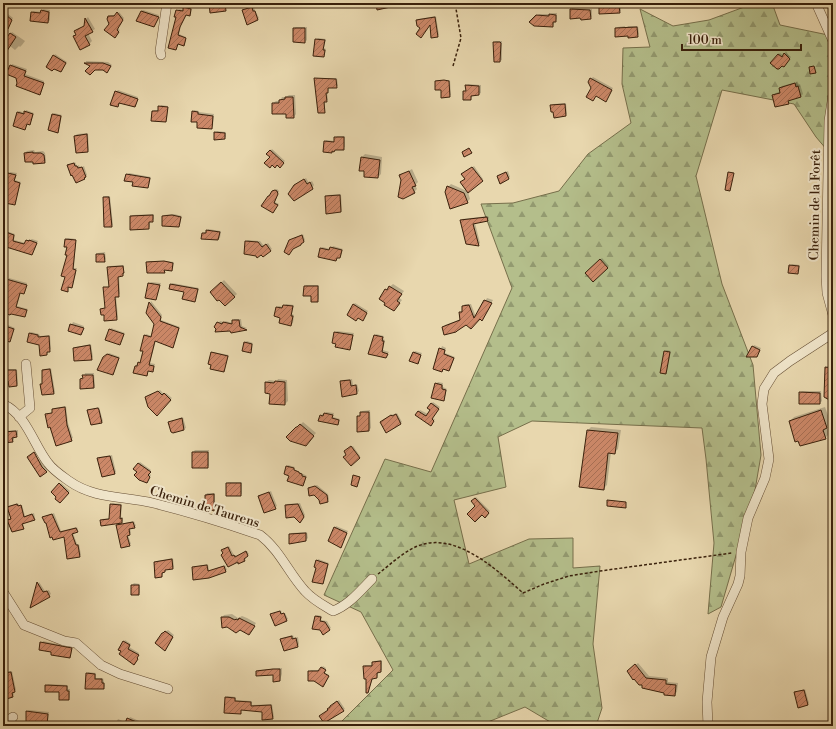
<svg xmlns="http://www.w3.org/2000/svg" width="836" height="729" font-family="'Libre Bodoni',serif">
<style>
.forest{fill:url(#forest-firs);stroke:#766f4b}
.cemetery{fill:url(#cemetery-stones);stroke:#766f4b}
.shadow{fill:#0003}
.building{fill:url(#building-hatch);stroke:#39200b}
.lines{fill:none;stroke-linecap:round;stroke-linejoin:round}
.minor-casing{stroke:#654e34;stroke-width:10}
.path{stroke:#39200b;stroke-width:1.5;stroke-dasharray:3 2;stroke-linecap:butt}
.minor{stroke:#f0e5ca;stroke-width:9}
.labels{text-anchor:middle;stroke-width:4;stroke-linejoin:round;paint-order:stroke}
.street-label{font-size:13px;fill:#39200b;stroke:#f0e5ca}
</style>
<defs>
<pattern id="forest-firs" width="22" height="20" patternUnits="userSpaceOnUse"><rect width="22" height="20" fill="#b4be8b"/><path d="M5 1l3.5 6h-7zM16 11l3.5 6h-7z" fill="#939a70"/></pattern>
<pattern id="cemetery-stones" width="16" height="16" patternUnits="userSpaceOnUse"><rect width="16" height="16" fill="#b4be8b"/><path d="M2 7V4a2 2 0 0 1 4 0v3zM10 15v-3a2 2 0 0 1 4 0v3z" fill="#939a70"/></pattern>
<pattern id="building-hatch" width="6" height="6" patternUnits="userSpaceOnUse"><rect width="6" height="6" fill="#cc8868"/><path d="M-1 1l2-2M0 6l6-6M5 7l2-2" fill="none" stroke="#a76f54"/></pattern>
</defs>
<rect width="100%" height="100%" fill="#e8d7ae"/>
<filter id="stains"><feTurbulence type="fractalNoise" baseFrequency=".005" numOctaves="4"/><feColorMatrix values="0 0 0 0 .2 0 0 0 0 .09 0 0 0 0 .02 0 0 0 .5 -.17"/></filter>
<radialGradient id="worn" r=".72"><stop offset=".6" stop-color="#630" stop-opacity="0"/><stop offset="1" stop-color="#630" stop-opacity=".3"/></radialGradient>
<!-- forest -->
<path class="forest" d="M 755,3 L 772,3 L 780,25 L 833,36 L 833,157 L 816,137 L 794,104 L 722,90 L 696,176 L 722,284 L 753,365 L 761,455 L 755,490 L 721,607 L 708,614 L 714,543 L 706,459 L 702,428 L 532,421 L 498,437 L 506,487 L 454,500 L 469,564 L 529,539 L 573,538 L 573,568 L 600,566 L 593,644 L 602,708 L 596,726 L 557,726 L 525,707 L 478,726 L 337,726 L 393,670 L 361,612 L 324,595 L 385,459 L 431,472 L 512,288 L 481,204 L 513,203 L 559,191 L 588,154 L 631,123 L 622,84 L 623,48 L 650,47 L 640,9 L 673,26 L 709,20 Z"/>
<!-- cemetery -->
<path class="cemetery" d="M 829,198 L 833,198 L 833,275 L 829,244 Z"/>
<!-- shadow -->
<path class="shadow" d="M 5,3 L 9,3 L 8,8 L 4,13 L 3,7 Z
M 313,3 L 322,3 L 320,6 Z
M 651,3 L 658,3 L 656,6 Z
M 661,3 L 669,3 L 666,6 Z
M 621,5 L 621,11 L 619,12 L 600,7 L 601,6 Z
M 186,6 L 192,8 L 191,14 L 189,15 L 187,14 L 181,25 L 179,34 L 186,37 L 185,43 L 183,44 L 178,43 L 176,49 L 177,16 L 175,16 L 179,9 L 184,10 Z
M 253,6 L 259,18 L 258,19 L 243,11 Z
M 572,8 L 592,9 L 592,17 L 590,18 L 571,10 Z
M 43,9 L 50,10 L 50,20 L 48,22 L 32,13 L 33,11 L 42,12 Z
M 143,10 L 159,15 L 155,25 L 141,11 Z
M 119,12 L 124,18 L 117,28 L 120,30 L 115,37 L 109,16 L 111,15 L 117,15 Z
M 552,13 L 557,13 L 557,19 L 555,21 L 553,26 L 531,22 L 539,14 L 550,14 Z
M 8,14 L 13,18 L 9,26 L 3,26 Z
M 436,16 L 439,35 L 437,36 L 430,23 L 422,28 L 417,21 L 418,19 Z
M 88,17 L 95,29 L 88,33 L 92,41 L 89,44 L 74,36 L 76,34 L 75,31 L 85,25 L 86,19 Z
M 625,26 L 624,32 L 628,26 L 638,26 L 639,34 L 637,36 L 629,37 L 628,35 L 616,36 L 616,28 L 618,27 Z
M 296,27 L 307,27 L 307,40 L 305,42 L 294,28 Z
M 12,32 L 25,41 L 22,45 L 20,47 L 19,46 L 15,50 L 10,46 L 3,57 L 3,45 Z
M 318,38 L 326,39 L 324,48 L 326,49 L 325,54 L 324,56 L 316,40 Z
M 496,41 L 502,41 L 502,60 L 500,61 L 494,42 Z
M 780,53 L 784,56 L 786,53 L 791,57 L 784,66 L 771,63 Z
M 55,54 L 67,62 L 61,71 L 54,56 Z
M 86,61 L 108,62 L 112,65 L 107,72 L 92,66 L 86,62 Z
M 12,64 L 27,69 L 25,74 L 44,81 L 41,92 L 8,73 Z
M 593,77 L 613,88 L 607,99 L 591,79 Z
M 316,78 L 337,78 L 338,86 L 328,87 L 329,91 L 327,92 L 328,100 L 325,101 L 325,111 L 324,112 L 315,79 Z
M 437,80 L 450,80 L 451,95 L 449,96 L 436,81 Z
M 797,82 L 798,85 L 800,84 L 803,94 L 800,97 L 791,99 L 788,103 L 773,95 L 776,93 L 781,91 L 780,88 L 782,86 Z
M 468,84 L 481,85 L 481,93 L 479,94 L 473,94 L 471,99 L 464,91 L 467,90 L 466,86 Z
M 118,90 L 138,97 L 136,104 L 120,102 L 117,106 L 116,92 Z
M 289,95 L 295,95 L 296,114 L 294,117 L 273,103 L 276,101 L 280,101 L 282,97 L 286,97 Z
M 566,103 L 567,114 L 566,115 L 551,106 L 553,104 Z
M 161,105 L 168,106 L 167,120 L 166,121 L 153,111 L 154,110 L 159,110 Z
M 26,110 L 34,113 L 31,122 L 30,124 L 28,123 L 24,129 L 18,112 L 19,111 L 25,113 Z
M 194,110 L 199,111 L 199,112 L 214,114 L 213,126 L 211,128 L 198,121 L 193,112 Z
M 54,113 L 62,115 L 59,130 L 58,132 L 53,114 Z
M 217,131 L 226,132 L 226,137 L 224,138 L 215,133 Z
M 88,133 L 89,150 L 88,151 L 75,136 L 77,134 Z
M 337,136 L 345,136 L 345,147 L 331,152 L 325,142 L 326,140 L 335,141 Z
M 272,149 L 285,161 L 280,166 L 268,154 Z
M 34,150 L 35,152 L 43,151 L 45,153 L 46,160 L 45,162 L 33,160 L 25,153 L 27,151 Z
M 365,154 L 382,157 L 381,174 L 378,177 L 365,170 L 360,170 L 362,157 Z
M 75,162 L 77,166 L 79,165 L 80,168 L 84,166 L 87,175 L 84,179 L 68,166 Z
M 474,166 L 483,179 L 468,192 L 470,199 L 467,202 L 448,187 L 451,184 L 467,191 L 464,173 Z
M 412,169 L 418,182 L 415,185 L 417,189 L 414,192 L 402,179 L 401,175 Z
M 508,171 L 510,177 L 508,179 L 498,176 Z
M 10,172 L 17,173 L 15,180 L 21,182 L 15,204 L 3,196 L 3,183 L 6,183 Z
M 129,173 L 151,177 L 149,186 L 148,187 L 134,182 L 127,175 Z
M 306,178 L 309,183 L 312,181 L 314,185 L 312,188 L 296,184 Z
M 277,189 L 279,191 L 275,202 L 279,204 L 273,212 L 273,191 Z
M 341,194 L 342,210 L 341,212 L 326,197 L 328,195 Z
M 105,196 L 110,196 L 113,225 L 112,226 L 104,197 Z
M 154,214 L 154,219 L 150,221 L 150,227 L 148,228 L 131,216 L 133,215 Z
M 174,214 L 182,216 L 180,224 L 179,226 L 163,216 L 164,215 Z
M 488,216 L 489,218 L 487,220 L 475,223 L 480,243 L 478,245 L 461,220 L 462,219 Z
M 208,229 L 221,231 L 220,238 L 218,239 L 203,233 L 207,232 Z
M 3,230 L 15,234 L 14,240 L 26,243 L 28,240 L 30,240 L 32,239 L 38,241 L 33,253 L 32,254 L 3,245 Z
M 303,234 L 305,240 L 301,244 L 293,247 L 289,254 L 290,240 Z
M 68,238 L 76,239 L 74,268 L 77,268 L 73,286 L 72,287 L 69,287 L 68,291 L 66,277 L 68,246 L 66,246 L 66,239 Z
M 248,240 L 260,241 L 264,246 L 268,243 L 272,249 L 270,250 L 246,241 Z
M 333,246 L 343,249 L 341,256 L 340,257 L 337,257 L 335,260 L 321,249 L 322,247 L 331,249 Z
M 105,252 L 106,259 L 104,261 L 97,254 L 98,253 Z
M 602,258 L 609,266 L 593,281 L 586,273 Z
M 149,261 L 166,261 L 174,262 L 173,268 L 171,270 L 165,269 L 164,272 L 147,262 Z
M 792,264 L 800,265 L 799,271 L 798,273 L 790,266 Z
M 124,265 L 124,274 L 119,275 L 120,294 L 116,296 L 118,317 L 117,319 L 105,314 L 101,309 L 106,307 L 104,288 L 110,286 L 108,268 L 110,266 Z
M 9,278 L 27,283 L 25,292 L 24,293 L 21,292 L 17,306 L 28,309 L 25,316 L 3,312 L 3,294 Z
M 224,280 L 237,294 L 225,305 L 211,292 Z
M 151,282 L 161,283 L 155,299 L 149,284 Z
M 172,283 L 199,288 L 196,300 L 194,301 L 185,292 L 171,285 Z
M 393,284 L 404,291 L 399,298 L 402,300 L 394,310 L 380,299 L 386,290 Z
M 306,285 L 319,285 L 319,299 L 317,301 L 305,286 Z
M 487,298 L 493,300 L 482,319 L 480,318 L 467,324 L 456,331 L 449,334 L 443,328 L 445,325 L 461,319 L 460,313 L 463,310 L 463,306 L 465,304 L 471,304 L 476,317 Z
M 151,301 L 162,315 L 161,320 L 180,327 L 172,346 L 156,340 L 150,363 L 155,364 L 154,369 L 152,371 L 148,370 L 146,375 L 135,366 L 141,361 L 144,350 L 145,336 L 146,334 L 152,336 L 155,324 L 147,313 Z
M 355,303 L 368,311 L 364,318 L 353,305 Z
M 286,304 L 294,305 L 292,314 L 294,315 L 293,323 L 291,325 L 281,317 L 277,307 L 279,306 L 284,307 Z
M 234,319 L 241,319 L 242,326 L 247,328 L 232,332 L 231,330 L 216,327 L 220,321 L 224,322 L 225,321 L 233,323 Z
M 73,322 L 84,326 L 81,334 L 69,330 Z
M 8,325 L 15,328 L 9,341 L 3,339 L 3,326 L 6,327 Z
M 111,328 L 125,333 L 120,344 L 110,330 Z
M 337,331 L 354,333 L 351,347 L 350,349 L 335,333 Z
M 31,332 L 39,334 L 40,336 L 50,335 L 51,349 L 48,351 L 47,354 L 40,344 L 30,333 Z
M 376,334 L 384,336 L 383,339 L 385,340 L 383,350 L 389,352 L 386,357 L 370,353 Z
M 247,341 L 253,343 L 252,350 L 250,352 L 245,342 Z
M 91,344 L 93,357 L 91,359 L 74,348 L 76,347 Z
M 754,345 L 761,348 L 757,356 L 748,356 Z
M 442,346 L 446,348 L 445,353 L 455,357 L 449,370 L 434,368 Z
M 667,350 L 671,351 L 667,371 L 665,373 L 665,351 Z
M 415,351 L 422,353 L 418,362 L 413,353 Z
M 213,352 L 229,355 L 224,371 L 212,353 Z
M 109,353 L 120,357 L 112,374 L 106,355 Z
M 829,365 L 833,365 L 833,401 L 826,368 Z
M 51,368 L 55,392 L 53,394 L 41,385 L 43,383 L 43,371 L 44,369 Z
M 3,369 L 17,369 L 18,384 L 17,385 L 9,380 L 3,380 Z
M 85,373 L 94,373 L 95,386 L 94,387 L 81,379 L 84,377 Z
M 278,379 L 287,380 L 288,401 L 285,404 L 270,403 L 271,393 L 266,382 L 269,380 L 277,381 Z
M 352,379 L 353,385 L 357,384 L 359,391 L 357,393 L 343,395 L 341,382 L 343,380 Z
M 438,382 L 443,383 L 443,387 L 447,389 L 444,400 L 436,384 Z
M 160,390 L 164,394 L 166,393 L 172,398 L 157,414 L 148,396 Z
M 802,391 L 821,391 L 822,401 L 820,403 L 800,393 Z
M 433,402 L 440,407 L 432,418 L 435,419 L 432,424 L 417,415 L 420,410 L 428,414 L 431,410 L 428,408 Z
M 66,406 L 68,423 L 73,438 L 56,445 L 46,414 L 53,412 L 55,408 Z
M 99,407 L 103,421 L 102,422 L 89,410 Z
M 825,407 L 831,424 L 827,427 L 829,434 L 825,438 L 790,421 L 794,417 Z
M 370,410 L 371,428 L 369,430 L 358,417 L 361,415 L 362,411 Z
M 326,412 L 334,413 L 333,417 L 340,419 L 339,423 L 337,424 L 321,416 L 322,414 L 325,415 Z
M 397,413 L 402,422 L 387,432 L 382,421 L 392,414 L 393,415 Z
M 183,417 L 186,428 L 184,429 L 169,423 Z
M 303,422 L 316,433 L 305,445 L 288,437 Z
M 591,427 L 621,430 L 618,449 L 615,452 L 611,452 L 607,485 L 603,489 L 588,430 Z
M 18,430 L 18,435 L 14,437 L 14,440 L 12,441 L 3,432 L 5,431 Z
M 353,446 L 360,456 L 351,464 L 347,450 Z
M 195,450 L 209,450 L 209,466 L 207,467 L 193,467 L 193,452 Z
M 3,451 L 7,452 L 7,457 L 3,458 L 4,467 L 3,468 Z
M 35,452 L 37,455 L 36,456 L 48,470 L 40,476 L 29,456 Z
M 112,455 L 116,472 L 114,473 L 98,459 L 100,457 Z
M 140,462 L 151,470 L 149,473 L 151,475 L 148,481 L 134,469 Z
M 288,465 L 295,467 L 294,469 L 307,476 L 303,485 L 290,476 L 287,466 Z
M 228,482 L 242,482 L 242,494 L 240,495 L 227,483 Z
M 61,483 L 70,491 L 60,501 L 52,492 Z
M 317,485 L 328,494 L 329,499 L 327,501 L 320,499 L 309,488 Z
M 271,491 L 277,506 L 265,512 L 261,495 Z
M 207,493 L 215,493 L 215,509 L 214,510 L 206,495 Z
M 476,497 L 490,511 L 485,516 L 472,501 Z
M 18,503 L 19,505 L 22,505 L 25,516 L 34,513 L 35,518 L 23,523 L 24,527 L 23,528 L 8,520 L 12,518 L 9,506 Z
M 113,503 L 122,504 L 121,518 L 123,517 L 123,521 L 121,524 L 134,521 L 136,526 L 130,528 L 131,533 L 128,535 L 131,544 L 129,545 L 117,525 L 119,523 L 102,525 L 101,520 L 102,519 L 110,518 L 111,504 Z
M 300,503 L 305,515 L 300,522 L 286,506 L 287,504 Z
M 54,513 L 61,531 L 77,527 L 78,530 L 73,533 L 77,544 L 79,544 L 81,555 L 79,556 L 65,535 L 53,536 L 47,522 L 44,517 Z
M 336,526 L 348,531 L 341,546 L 335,528 Z
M 307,532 L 308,538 L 306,540 L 290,535 L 291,533 Z
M 229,546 L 234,555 L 236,555 L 236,556 L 247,551 L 249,554 L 245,557 L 246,559 L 244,560 L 238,560 L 224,553 L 222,550 Z
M 173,558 L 174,567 L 173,568 L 166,569 L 165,571 L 163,572 L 163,574 L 162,576 L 155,563 L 157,561 Z
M 318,559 L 329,563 L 324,582 L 323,583 L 317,567 L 317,561 Z
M 208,564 L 209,571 L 225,565 L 227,570 L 209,577 L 193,567 Z
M 39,582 L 45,591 L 49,590 L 51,594 L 32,606 Z
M 134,583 L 140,584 L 140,593 L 138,594 L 132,585 Z
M 281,610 L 282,614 L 285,613 L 288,619 L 286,620 L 272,614 Z
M 232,614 L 238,618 L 242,616 L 247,618 L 256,623 L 249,634 L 240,629 L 227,626 L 222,618 L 224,615 Z
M 317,615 L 322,616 L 321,620 L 327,621 L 331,628 L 329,629 L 321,630 L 316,616 Z
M 168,630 L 174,635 L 166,648 L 165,632 Z
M 293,635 L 294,638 L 298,637 L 299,644 L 298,646 L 281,639 L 282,638 Z
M 125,640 L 131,644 L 129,647 L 139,653 L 136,662 L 122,651 L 124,642 Z
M 43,641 L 72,647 L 71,655 L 70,656 L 52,651 L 40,649 Z
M 382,660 L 382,670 L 378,672 L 378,676 L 377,677 L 373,678 L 368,692 L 367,678 L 364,666 L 365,665 L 373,665 L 374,661 Z
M 638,663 L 649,676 L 668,678 L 668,682 L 678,683 L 677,692 L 674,694 L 643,684 L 630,669 Z
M 323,666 L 326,668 L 324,672 L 329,675 L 324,685 L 310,671 L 311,670 L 320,670 Z
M 282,668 L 282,674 L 280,680 L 274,674 L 257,671 L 258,670 Z
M 12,671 L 16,690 L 13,692 L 14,694 L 13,696 L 3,698 L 3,672 Z
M 88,672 L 96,673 L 96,678 L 103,678 L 105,686 L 103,688 L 87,674 Z
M 48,684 L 68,685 L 68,689 L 70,689 L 70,697 L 69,699 L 60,691 L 46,686 Z
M 805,689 L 809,703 L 808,704 L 795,692 Z
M 227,696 L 236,697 L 236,700 L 252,701 L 252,705 L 272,704 L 274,717 L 272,718 L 262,711 L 242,709 L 240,713 L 226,698 Z
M 339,700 L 345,709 L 343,710 L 331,706 Z
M 29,710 L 49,712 L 48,723 L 43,726 L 27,725 L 27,711 Z
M 130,717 L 146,724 L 146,726 L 115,725 L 118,719 L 127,723 Z
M 610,720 L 610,726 L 602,726 L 602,723 L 603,721 Z"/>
<!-- building -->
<path class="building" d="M 209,3 L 225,3 L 226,11 L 210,13 Z
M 376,3 L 395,3 L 395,6 L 377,10 Z
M 619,6 L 620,13 L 599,14 L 599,7 Z
M 183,7 L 191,9 L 190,16 L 186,15 L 180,27 L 178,35 L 186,38 L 184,46 L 178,44 L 176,50 L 168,48 L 176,17 L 174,17 L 176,10 L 183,11 Z
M 252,7 L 253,11 L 255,11 L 258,20 L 247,25 L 242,10 Z
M 570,9 L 590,10 L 591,19 L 581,20 L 580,18 L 570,19 Z
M 41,10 L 49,12 L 48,23 L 30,21 L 31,12 L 40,13 Z
M 141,11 L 159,17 L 154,27 L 136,21 Z
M 117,12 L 123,20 L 117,30 L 119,32 L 115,38 L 104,30 L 109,24 L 107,19 L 108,16 L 114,16 Z
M 549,14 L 556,15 L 556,22 L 553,22 L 553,27 L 534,26 L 529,22 L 536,15 L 549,16 Z
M 6,15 L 12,20 L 8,29 L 3,27 L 3,21 Z
M 435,17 L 438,37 L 431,38 L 430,25 L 421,38 L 416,34 L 420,28 L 417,26 L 416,20 Z
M 85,18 L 93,32 L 85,36 L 90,45 L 80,50 L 73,36 L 76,35 L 74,31 L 84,26 Z
M 637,27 L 638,37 L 628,38 L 628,36 L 615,37 L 615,28 Z
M 293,28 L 305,28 L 305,43 L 293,42 Z
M 10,33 L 16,37 L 3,57 L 3,43 Z
M 315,39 L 325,40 L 323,50 L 325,50 L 324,57 L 313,56 Z
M 493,42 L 500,42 L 501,43 L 500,62 L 494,62 Z
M 784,53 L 790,59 L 784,67 L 782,66 L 779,69 L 777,69 L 770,63 L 778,54 L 782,57 Z
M 53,55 L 66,63 L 61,72 L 54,69 L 52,71 L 46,67 Z
M 84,63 L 103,63 L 111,66 L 107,73 L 103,70 L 95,70 L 90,75 L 85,71 L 90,66 Z
M 10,65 L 26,71 L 24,76 L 44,83 L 40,95 L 16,86 L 17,83 L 16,78 L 6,74 Z
M 814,66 L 816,73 L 810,74 L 809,67 Z
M 314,78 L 336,79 L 337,88 L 328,88 L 328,93 L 326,93 L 327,102 L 324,102 L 325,113 L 318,113 Z
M 590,78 L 612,90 L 606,102 L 596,96 L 593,101 L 586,97 L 591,88 L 588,82 Z
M 444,80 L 449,81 L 450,97 L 441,98 L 441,90 L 435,90 L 435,81 Z
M 795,83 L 796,87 L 798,86 L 801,97 L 788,101 L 789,104 L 775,107 L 772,95 L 780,93 L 779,88 Z
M 465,85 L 479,86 L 479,95 L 471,96 L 471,100 L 463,100 L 463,91 L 466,91 Z
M 115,91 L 138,99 L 135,107 L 119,103 L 118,107 L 110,105 Z
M 285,97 L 293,97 L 294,118 L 286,118 L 286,114 L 272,114 L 272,103 L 279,103 L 279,100 L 285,99 Z
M 565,104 L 566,116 L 554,118 L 553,112 L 551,112 L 550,105 Z
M 158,106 L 168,107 L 166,122 L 151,121 L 152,111 L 158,111 Z
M 24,111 L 33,114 L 30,125 L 27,124 L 25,130 L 13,126 L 17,112 L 24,114 Z
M 192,111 L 198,112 L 198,114 L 213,116 L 212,129 L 197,128 L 197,122 L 191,122 Z
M 52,114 L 61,116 L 58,133 L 48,130 Z
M 214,132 L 225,133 L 225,139 L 214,140 Z
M 87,134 L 88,152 L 76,153 L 74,136 Z
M 334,137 L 344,137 L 344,150 L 335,150 L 334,152 L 332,151 L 332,153 L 323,152 L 324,141 L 334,142 Z
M 469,148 L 472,153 L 464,157 L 462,152 Z
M 270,150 L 284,163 L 280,168 L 277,165 L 275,168 L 272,165 L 270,168 L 264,163 L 270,157 L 266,154 Z
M 33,152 L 33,153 L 41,153 L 44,155 L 45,163 L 33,164 L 33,162 L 25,162 L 24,153 Z
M 361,157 L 380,160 L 378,178 L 364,177 L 364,171 L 359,171 Z
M 74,163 L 75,166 L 77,166 L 78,168 L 82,167 L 86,177 L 84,178 L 85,179 L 76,183 L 72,175 L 71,176 L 67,165 Z
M 472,167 L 483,181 L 468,193 L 460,182 L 465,179 L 461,174 Z
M 409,171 L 416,186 L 412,187 L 415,193 L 403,199 L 398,197 L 401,180 L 399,175 Z
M 506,172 L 509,179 L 500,184 L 497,176 Z
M 728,172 L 734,173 L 730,191 L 725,190 Z
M 8,173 L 16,175 L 14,181 L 20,183 L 15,205 L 5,203 L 5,201 L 3,200 L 3,184 L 4,184 Z
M 126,174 L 150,178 L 148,188 L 132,186 L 133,182 L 124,181 Z
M 304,179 L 307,184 L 310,182 L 313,189 L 294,201 L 288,194 L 294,185 Z
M 447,186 L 464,193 L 468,203 L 450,209 L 445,192 Z
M 275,190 L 277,191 L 278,194 L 274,203 L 278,205 L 273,213 L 261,206 L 268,196 L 269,196 L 272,191 Z
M 340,195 L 341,212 L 326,214 L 325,196 Z
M 103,197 L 109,197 L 112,227 L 104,227 Z
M 153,215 L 153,222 L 149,222 L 149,229 L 130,230 L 130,216 Z
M 172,215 L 181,217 L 179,227 L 162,226 L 162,216 Z
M 487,217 L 488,221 L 473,224 L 479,246 L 466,244 L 460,220 Z
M 206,230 L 220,232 L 218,240 L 201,239 L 202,233 L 206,233 Z
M 3,231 L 14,235 L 13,241 L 24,244 L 26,240 L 29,241 L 29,240 L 37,243 L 32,255 L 3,246 Z
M 302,235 L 304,242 L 301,244 L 301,245 L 293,249 L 289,255 L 284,252 L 289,240 Z
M 65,239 L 76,240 L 73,269 L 76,270 L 72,288 L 68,287 L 68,292 L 61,290 L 65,277 L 61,276 L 67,255 L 65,255 L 67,247 L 64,247 Z
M 245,241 L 258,242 L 262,247 L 266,244 L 271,251 L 263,257 L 261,255 L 257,258 L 256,256 L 244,254 Z
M 330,247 L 342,250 L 340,258 L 337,258 L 336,261 L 318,257 L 320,248 L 329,250 Z
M 96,254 L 104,254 L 105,262 L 96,262 Z
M 600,259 L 608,268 L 593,282 L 585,273 Z
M 164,261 L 173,263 L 172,271 L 164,270 L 165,273 L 147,273 L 146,262 Z
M 789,265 L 799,266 L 798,274 L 788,273 Z
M 123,266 L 124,273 L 123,273 L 123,276 L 118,277 L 119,297 L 115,297 L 117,320 L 104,321 L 104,315 L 101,315 L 100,309 L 105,308 L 103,287 L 109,287 L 107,267 Z
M 6,279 L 27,285 L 24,294 L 20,293 L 16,307 L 27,310 L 25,317 L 11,314 L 10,315 L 3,313 L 3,291 Z
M 221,282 L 235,297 L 225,306 L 219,300 L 217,301 L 210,292 Z
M 148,283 L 160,285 L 156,300 L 145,298 Z
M 170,284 L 198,289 L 195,302 L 182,299 L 184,292 L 169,289 Z
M 304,286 L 318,286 L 318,302 L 311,302 L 311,296 L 303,296 Z
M 389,286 L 402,294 L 397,301 L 400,303 L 394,311 L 384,305 L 385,303 L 379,299 L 385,289 L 387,290 Z
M 484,300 L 492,303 L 482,321 L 480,319 L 471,329 L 466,325 L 457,331 L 456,332 L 444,335 L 442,327 L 460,320 L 459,312 L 462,312 L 462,306 L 469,305 L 474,318 Z
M 149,302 L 161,317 L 160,321 L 179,328 L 173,348 L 155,341 L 149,365 L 154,366 L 153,372 L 148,371 L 147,376 L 133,373 L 135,366 L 137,366 L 138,362 L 140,363 L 143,351 L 140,351 L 144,335 L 151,337 L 154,324 L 146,313 Z
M 353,304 L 367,313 L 363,321 L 358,318 L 356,321 L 347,315 Z
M 283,305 L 293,306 L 291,316 L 293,316 L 291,326 L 279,323 L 280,318 L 274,316 L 276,307 L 282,308 Z
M 232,320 L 239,320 L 240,327 L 247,330 L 231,333 L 230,331 L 215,332 L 216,329 L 214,327 L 217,322 L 222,324 L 223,322 L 232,324 Z
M 70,324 L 84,328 L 81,335 L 68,331 Z
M 5,326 L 14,329 L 10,342 L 3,340 L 3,328 L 5,329 Z
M 109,329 L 124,334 L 120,345 L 105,340 Z
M 334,332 L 353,335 L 350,350 L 335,347 L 336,344 L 332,343 Z
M 29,333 L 38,335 L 38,337 L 49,336 L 50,352 L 47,352 L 47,355 L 40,356 L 39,345 L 27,342 Z
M 374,335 L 383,337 L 382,341 L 384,341 L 382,352 L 388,354 L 386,358 L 368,354 Z
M 244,342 L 252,344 L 251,353 L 242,351 Z
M 90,345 L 92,360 L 74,361 L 73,348 Z
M 752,346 L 760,350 L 757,357 L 746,357 Z
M 439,348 L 445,350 L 444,354 L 454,358 L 449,371 L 443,369 L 442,372 L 433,369 Z
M 664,351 L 670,352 L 666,374 L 660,373 Z
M 211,352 L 228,356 L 224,372 L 210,369 L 211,365 L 208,364 Z
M 413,352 L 421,355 L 418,364 L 409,361 Z
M 107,354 L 119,358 L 113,375 L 97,370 L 103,357 Z
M 825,367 L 833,368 L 833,402 L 824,397 Z
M 50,369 L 54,394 L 42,395 L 40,384 L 42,384 L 42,370 Z
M 3,370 L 16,370 L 17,386 L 9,387 L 8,381 L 3,381 Z
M 82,375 L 93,375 L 94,388 L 80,389 L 80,379 L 83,378 Z
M 350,380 L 351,386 L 356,385 L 357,394 L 342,397 L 340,381 Z
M 275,381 L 285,382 L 285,405 L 269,404 L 270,394 L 265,393 L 265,382 L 274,383 Z
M 435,383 L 442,385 L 442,389 L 446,390 L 444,401 L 431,398 Z
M 158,391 L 162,395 L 164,393 L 171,400 L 157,416 L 148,407 L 145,397 Z
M 799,392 L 820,393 L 820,404 L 799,404 Z
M 431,403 L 439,409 L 432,419 L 434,421 L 431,426 L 415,415 L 418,411 L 426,416 L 430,410 L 427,408 Z
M 65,407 L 67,425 L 72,441 L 56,446 L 50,427 L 48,428 L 45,414 L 52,413 L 52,409 Z
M 98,408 L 99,410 L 102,423 L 91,425 L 87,410 Z
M 821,410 L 827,428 L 823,430 L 826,439 L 800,446 L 798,441 L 795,442 L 789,421 Z
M 360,412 L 369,412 L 369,431 L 357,432 L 357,416 L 360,416 Z
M 324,413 L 333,415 L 332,418 L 339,420 L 338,425 L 318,421 L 320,415 L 323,416 Z
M 396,414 L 401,424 L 386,433 L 380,422 L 391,415 L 392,416 Z
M 182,418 L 184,430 L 173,433 L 171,432 L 168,422 Z
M 300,424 L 314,436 L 306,446 L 290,441 L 286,437 L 296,427 L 297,427 Z
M 587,430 L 618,433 L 615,454 L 608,453 L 604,490 L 579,487 Z
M 16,431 L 17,437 L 12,438 L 13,442 L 3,443 L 3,432 Z
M 351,446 L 360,458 L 351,466 L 343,457 L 346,455 L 344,451 Z
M 34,452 L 42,467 L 47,472 L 40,477 L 27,457 Z
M 192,452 L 208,452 L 208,468 L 192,468 Z
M 110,456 L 115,474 L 102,477 L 97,458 Z
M 138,463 L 151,472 L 148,475 L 150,477 L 147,483 L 139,480 L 134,475 L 137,472 L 133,469 Z
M 286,466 L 294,468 L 294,470 L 299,472 L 299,473 L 302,474 L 302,476 L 306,477 L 303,486 L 287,481 L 289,476 L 284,474 Z
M 353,475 L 360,477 L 357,487 L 351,485 Z
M 59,483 L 69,493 L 60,503 L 55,499 L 56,497 L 51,492 Z
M 226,483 L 241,483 L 241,496 L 226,496 Z
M 315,486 L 327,495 L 328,502 L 320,504 L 319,500 L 314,495 L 309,496 L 308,488 Z
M 269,492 L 276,509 L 264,513 L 258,496 Z
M 214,494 L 214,511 L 205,507 L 205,495 Z
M 475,498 L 489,513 L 485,518 L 482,515 L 475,522 L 467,514 L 475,506 L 471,501 Z
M 607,500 L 626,502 L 626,508 L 607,506 Z
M 17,504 L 18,506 L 21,505 L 24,517 L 32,514 L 35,520 L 22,524 L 24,529 L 12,532 L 7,520 L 11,519 L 7,507 Z
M 110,504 L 121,505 L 120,519 L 122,518 L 122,523 L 101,526 L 100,520 L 109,519 Z
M 298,504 L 304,517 L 300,523 L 294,517 L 286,518 L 285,505 Z
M 52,514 L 60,532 L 76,528 L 78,532 L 72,534 L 76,545 L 78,545 L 80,557 L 67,559 L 64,537 L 53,540 L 52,537 L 50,538 L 46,523 L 45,523 L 42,517 Z
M 133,522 L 135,528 L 129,529 L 130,535 L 127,536 L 130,546 L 121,548 L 116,525 Z
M 334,527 L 347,533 L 341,548 L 328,541 Z
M 306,533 L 306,541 L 289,544 L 289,534 Z
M 228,547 L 232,556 L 234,555 L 235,557 L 246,551 L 248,556 L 244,559 L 245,561 L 238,564 L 238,562 L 228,567 L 221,555 L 223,553 L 221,550 Z
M 172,559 L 173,569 L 165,570 L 165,572 L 162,573 L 162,577 L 155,578 L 154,562 Z
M 316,560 L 328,564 L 323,584 L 312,582 L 316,568 L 314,567 Z
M 207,565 L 208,571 L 224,566 L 226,572 L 209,578 L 193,580 L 192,567 Z
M 37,582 L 43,592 L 47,591 L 50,597 L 30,608 Z
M 131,585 L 139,585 L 139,595 L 131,595 Z
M 280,611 L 281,614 L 284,613 L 287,621 L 275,626 L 270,614 Z
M 315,616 L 321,617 L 320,621 L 325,622 L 330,630 L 323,635 L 320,630 L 312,629 Z
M 221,617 L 229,617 L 235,620 L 236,619 L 238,620 L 239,618 L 255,626 L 249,635 L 240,630 L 236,633 L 227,627 L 222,628 Z
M 165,631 L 173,637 L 165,651 L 155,643 L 162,633 L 163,633 Z
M 292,636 L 292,639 L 296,638 L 298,647 L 284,651 L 280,639 Z
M 123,641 L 130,645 L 128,649 L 139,655 L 137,658 L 138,659 L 134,665 L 119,654 L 121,651 L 118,650 Z
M 40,642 L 72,648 L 70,658 L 51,655 L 51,652 L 39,650 Z
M 381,661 L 381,672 L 377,673 L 377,678 L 372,679 L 368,693 L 366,693 L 366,679 L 364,679 L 363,666 L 372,666 L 372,662 Z
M 635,664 L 646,678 L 666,680 L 666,684 L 676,685 L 675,696 L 664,695 L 664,693 L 642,688 L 642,685 L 639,685 L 634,679 L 633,680 L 627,671 Z
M 321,667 L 326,670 L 324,673 L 329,676 L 323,687 L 314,681 L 308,681 L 308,671 L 318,671 Z
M 273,669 L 280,669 L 280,681 L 273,682 L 273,675 L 256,676 L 256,671 Z
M 11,672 L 15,692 L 12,693 L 13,697 L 3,700 L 3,673 Z
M 86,673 L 95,674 L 95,679 L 102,679 L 102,683 L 104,683 L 104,689 L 85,689 Z
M 45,685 L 67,686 L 67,691 L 69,691 L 69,700 L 59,700 L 59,692 L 45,692 Z
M 804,690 L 808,705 L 798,708 L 794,692 Z
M 225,697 L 235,698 L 235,701 L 251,702 L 251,706 L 271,705 L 273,719 L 262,720 L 262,712 L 241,710 L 241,714 L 224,713 Z
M 337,701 L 344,711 L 324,723 L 319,716 L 328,710 L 327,709 L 330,707 L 330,706 Z
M 26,711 L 48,714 L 47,725 L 26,726 Z
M 127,718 L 146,726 L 124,726 Z"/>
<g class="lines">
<defs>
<path id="minor" d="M 816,3 L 833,41
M 161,55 L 160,51 L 167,3
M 833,95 L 829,121 L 826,276 L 827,293 L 833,315
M 3,404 C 27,415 33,444 48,463 C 53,470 62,476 69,481 C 94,499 124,496 153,503 C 189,512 225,523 260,535 C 280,550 289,574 305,591 C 313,600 323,605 333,611 C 349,605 360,591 372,579
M 19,417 L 30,408 L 26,364
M 3,592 L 24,625 L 64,641 L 76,643 L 101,665 L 120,674 L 168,689
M 3,723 L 13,717
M 708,726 L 707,702 L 711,657 L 723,617 L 738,584 L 740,576 L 741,552 L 748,518 L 765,478 L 769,459 L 762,404 L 764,389 L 774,373 L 790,361 L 833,333"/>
</defs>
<!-- minor casing -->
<use href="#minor" class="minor-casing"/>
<!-- path -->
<path class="path" d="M 453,66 L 461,38 L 455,3
M 378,574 C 391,564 407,548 424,544 C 460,535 498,571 523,593 L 544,584 L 569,576 L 600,571 L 732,553"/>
<!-- minor -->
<use href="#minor" class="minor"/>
</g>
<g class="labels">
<!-- street labels -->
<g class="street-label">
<text transform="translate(814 205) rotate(-89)" y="5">Chemin de la Forêt</text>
<text transform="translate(205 506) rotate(17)" y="5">Chemin de Taurens</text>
</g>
</g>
<!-- margin -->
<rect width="836" height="729" fill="none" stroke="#e8d7ae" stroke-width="16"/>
<rect x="4" y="4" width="828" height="721" fill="none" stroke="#39200b" stroke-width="2"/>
<rect x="8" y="8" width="820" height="713" fill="none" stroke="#39200b"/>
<!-- scale -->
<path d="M682 44v6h119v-6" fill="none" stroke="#39200b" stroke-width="2"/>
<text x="688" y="44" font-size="12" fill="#39200b" stroke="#f0e5ca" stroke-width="3" paint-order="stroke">100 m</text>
<rect width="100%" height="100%" filter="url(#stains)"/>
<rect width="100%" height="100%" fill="url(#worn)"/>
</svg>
